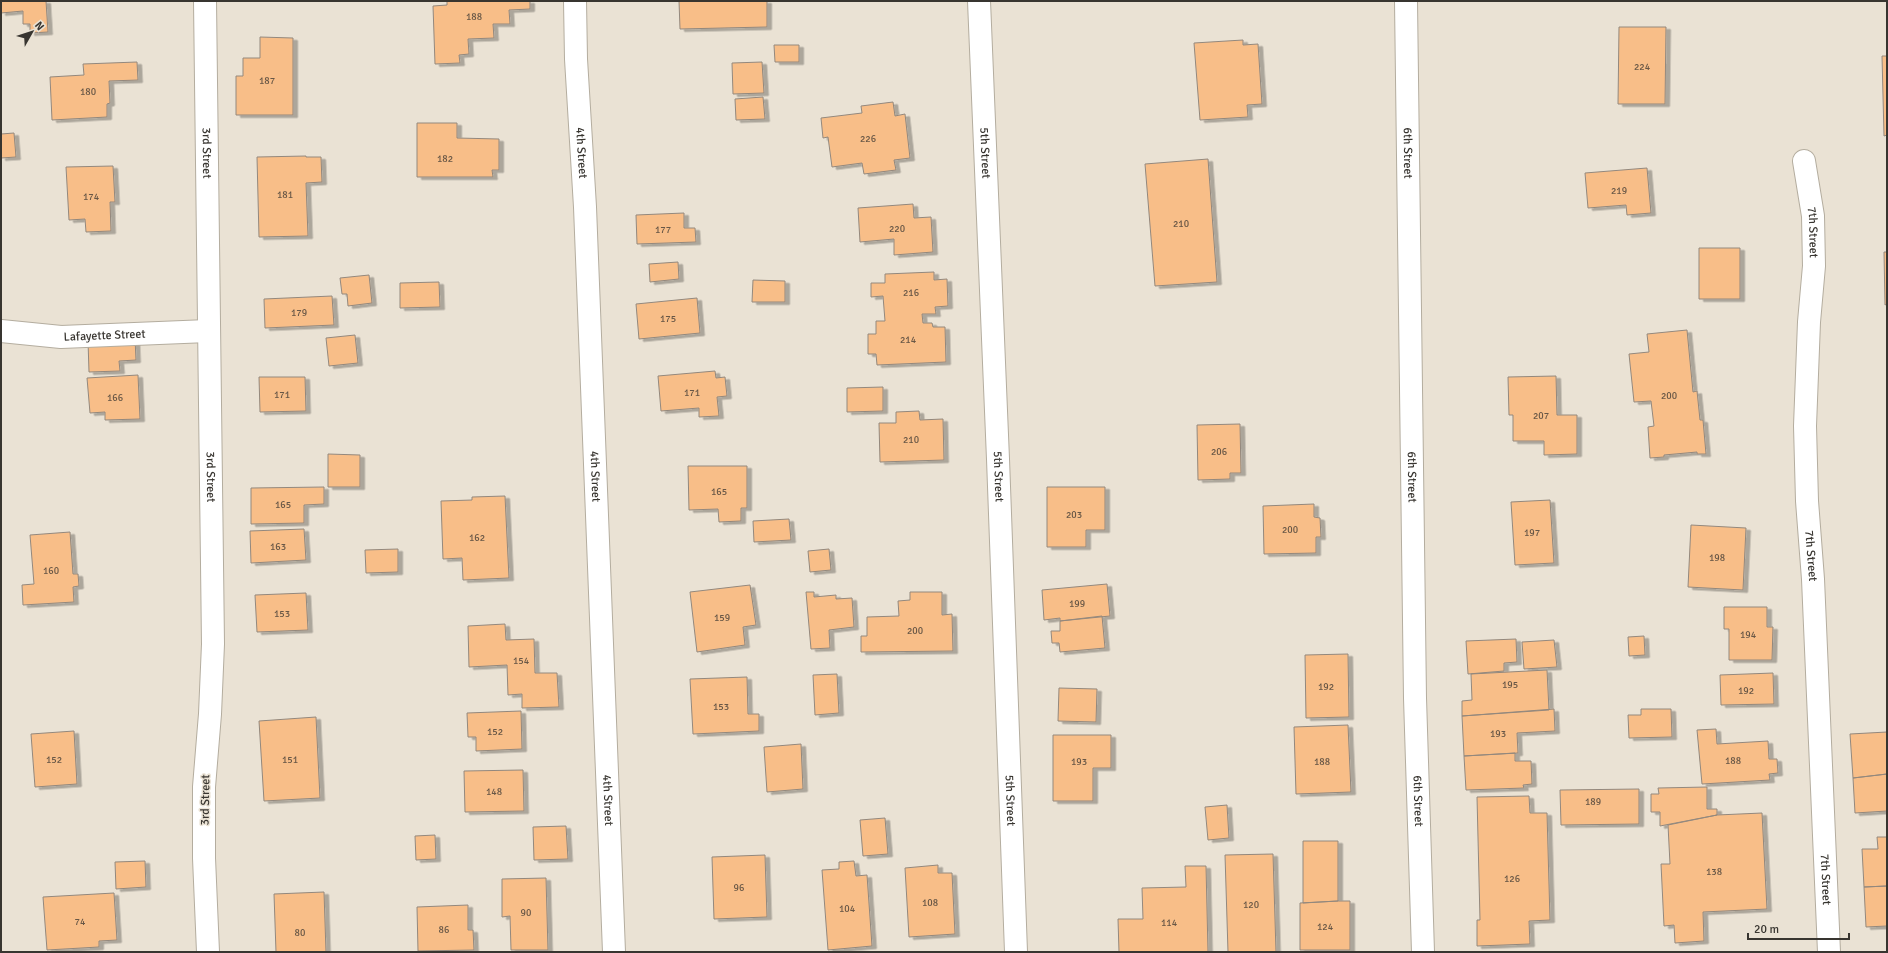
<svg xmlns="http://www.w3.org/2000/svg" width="1888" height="953" font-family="Signika,sans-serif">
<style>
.building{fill:#f8be88;stroke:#93887d;filter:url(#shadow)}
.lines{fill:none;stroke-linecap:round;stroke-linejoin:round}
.minor-casing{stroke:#b4ad9f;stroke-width:24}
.tertiary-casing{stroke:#b4ad9f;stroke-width:24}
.minor{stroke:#fff;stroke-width:22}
.tertiary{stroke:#fff;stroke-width:22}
.labels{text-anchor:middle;stroke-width:3;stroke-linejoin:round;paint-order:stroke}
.number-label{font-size:10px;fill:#685746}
.street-label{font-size:12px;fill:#383530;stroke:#eae2d4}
</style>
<defs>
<filter id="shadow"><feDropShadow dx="4.5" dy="2.5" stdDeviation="0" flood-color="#0004"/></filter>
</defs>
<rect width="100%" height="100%" fill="#eae2d4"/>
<!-- building -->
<path class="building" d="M 1,1 L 46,1 L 48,32 L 30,33 L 30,24 L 23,24 L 23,11 L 1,13 Z
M 447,1 L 530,1 L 530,9 L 509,10 L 510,24 L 493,24 L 494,38 L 468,39 L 469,54 L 459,55 L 460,63 L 435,64 L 433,6 L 447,5 Z
M 679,1 L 767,1 L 767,27 L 680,29 Z
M 1619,27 L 1666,27 L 1665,104 L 1618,104 Z
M 260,37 L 293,38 L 293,115 L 236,115 L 236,76 L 243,76 L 243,58 L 260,58 Z
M 1243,40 L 1243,45 L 1258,44 L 1262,104 L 1247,105 L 1248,117 L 1200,120 L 1194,43 Z
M 774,45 L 799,45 L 799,62 L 775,62 Z
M 1882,56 L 1887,56 L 1887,135 L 1884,136 Z
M 137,62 L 138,80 L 109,81 L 110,103 L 107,104 L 107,117 L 52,120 L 50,77 L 84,75 L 83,64 Z
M 762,62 L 764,93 L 733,94 L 732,63 Z
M 763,97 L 765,119 L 736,120 L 735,99 Z
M 893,102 L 895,116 L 905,114 L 910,158 L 894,160 L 896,170 L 864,174 L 862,163 L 832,167 L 828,137 L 823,138 L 821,118 L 862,113 L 861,106 Z
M 417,123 L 457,123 L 457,138 L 499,139 L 499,170 L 492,170 L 493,177 L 417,177 Z
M 14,133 L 16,157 L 1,158 L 1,134 Z
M 306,156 L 306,157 L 321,157 L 322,182 L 306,183 L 308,236 L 259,237 L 257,157 Z
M 1208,159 L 1217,282 L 1155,286 L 1145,164 Z
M 113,166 L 115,202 L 110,202 L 111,231 L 86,232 L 85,219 L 69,220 L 66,167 Z
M 1647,168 L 1651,213 L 1627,215 L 1626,205 L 1588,208 L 1585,173 Z
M 913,204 L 914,218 L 931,217 L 933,252 L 894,255 L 894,239 L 860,242 L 858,208 Z
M 684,213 L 684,228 L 695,228 L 696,242 L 637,244 L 636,215 Z
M 1699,248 L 1740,248 L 1740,299 L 1699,299 Z
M 1884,252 L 1887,252 L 1887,304 L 1885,305 Z
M 678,262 L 679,279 L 650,282 L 649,264 Z
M 934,272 L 934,280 L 947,279 L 948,306 L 935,307 L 936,314 L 922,314 L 923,323 L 932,323 L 933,327 L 945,327 L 946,362 L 877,365 L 876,354 L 868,354 L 868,334 L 876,334 L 876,321 L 885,321 L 883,296 L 871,297 L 871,283 L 885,283 L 885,274 Z
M 369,275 L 372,303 L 348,306 L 347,294 L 342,294 L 340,278 Z
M 753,280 L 785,281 L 785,302 L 752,302 Z
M 439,282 L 440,307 L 400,308 L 400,283 Z
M 332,296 L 334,325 L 265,328 L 264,299 Z
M 697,298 L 700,333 L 639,339 L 636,304 Z
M 1687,330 L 1693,392 L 1697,391 L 1700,420 L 1703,420 L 1706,454 L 1697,454 L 1697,452 L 1664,455 L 1664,457 L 1650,458 L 1648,427 L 1654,426 L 1651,401 L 1634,402 L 1629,354 L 1649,352 L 1647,334 Z
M 355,335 L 358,363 L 329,366 L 326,338 Z
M 135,338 L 136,360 L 119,361 L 120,371 L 89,372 L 88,341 Z
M 715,371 L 716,378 L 725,377 L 727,396 L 717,397 L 719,416 L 699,417 L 699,408 L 661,411 L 658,376 Z
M 138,375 L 140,419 L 105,420 L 105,412 L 90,413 L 87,378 Z
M 1556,376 L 1557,415 L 1577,415 L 1577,454 L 1544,455 L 1544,441 L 1513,441 L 1513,415 L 1509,415 L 1508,377 Z
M 259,377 L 305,377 L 306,411 L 260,412 Z
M 883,387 L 883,411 L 847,412 L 847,388 Z
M 919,411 L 920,420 L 943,419 L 944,460 L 880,462 L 879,423 L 896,423 L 896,412 Z
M 1240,424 L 1241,473 L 1230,473 L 1230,479 L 1198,480 L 1197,425 Z
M 328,454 L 360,455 L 360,487 L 328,487 Z
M 688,466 L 747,466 L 747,508 L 741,508 L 741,521 L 719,522 L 718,509 L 689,510 Z
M 324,487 L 324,504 L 304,505 L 304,523 L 251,524 L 251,488 Z
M 1047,487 L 1105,487 L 1105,530 L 1086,530 L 1086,547 L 1047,547 Z
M 505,496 L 509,578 L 463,580 L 462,558 L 443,559 L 441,501 L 472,500 L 472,497 Z
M 1550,500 L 1554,563 L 1515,565 L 1511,502 Z
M 1314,504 L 1314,517 L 1320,518 L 1321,537 L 1316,537 L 1316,553 L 1264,554 L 1263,506 Z
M 789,519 L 791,540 L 754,542 L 753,521 Z
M 1691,525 L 1746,528 L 1743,590 L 1688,587 Z
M 304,529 L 306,560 L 251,563 L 250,531 Z
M 70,532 L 73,574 L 78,574 L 79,586 L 73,587 L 74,602 L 23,605 L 22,585 L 34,584 L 30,535 Z
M 398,549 L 398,572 L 366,573 L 365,550 Z
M 829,549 L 831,570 L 810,572 L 808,551 Z
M 1107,584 L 1110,616 L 1060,621 L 1060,618 L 1044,620 L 1042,590 Z
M 750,585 L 756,625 L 743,627 L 745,645 L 697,652 L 690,592 Z
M 806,592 L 814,592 L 814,597 L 836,595 L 836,599 L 852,598 L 854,627 L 829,630 L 830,648 L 811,649 Z
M 910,592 L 942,592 L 942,615 L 952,614 L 953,651 L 861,652 L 861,636 L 867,636 L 867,617 L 899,616 L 898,601 L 910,600 Z
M 306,593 L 308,630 L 257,632 L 255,595 Z
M 1724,607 L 1767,607 L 1767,627 L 1773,627 L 1772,660 L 1729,660 L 1729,629 L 1724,629 Z
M 1102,616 L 1105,648 L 1060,652 L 1059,643 L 1052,643 L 1051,631 L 1060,631 L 1060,621 Z
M 505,624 L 506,640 L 534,639 L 535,673 L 557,673 L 559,707 L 522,708 L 522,694 L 508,695 L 507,665 L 469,667 L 468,626 Z
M 1644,636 L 1645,655 L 1629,656 L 1628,637 Z
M 1516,639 L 1517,662 L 1504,663 L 1504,671 L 1468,674 L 1466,641 Z
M 1554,640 L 1557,667 L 1524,669 L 1522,642 Z
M 1348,654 L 1349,717 L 1306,718 L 1305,655 Z
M 1547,670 L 1549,710 L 1462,716 L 1462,701 L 1472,700 L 1471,674 Z
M 1773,673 L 1774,704 L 1721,705 L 1720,675 Z
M 837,674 L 839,713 L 815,715 L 813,675 Z
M 747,677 L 748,714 L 759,714 L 759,731 L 693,734 L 690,679 Z
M 1059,688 L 1097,689 L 1096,722 L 1058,721 Z
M 1554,709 L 1555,731 L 1517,733 L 1518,753 L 1464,756 L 1462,716 Z
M 1641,709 L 1671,709 L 1672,737 L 1629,738 L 1628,715 L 1641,715 Z
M 521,711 L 522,749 L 476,751 L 476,737 L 468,737 L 467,713 Z
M 316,717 L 320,798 L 264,801 L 259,721 Z
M 1348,725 L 1351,792 L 1296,794 L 1294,727 Z
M 1716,729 L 1717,744 L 1768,741 L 1769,759 L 1777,759 L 1778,773 L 1769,774 L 1770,780 L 1702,784 L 1697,730 Z
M 74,731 L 77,784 L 35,787 L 31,734 Z
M 1887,732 L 1887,774 L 1853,778 L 1850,734 Z
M 1053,735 L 1111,735 L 1111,768 L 1093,768 L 1093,801 L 1053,801 Z
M 801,744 L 803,789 L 767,792 L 764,747 Z
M 1515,753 L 1515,761 L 1531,761 L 1532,784 L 1523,785 L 1524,788 L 1466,790 L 1464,756 Z
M 523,770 L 524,811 L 465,812 L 464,771 Z
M 1887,774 L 1887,811 L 1855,813 L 1853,778 Z
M 1707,787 L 1707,809 L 1717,809 L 1717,815 L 1660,826 L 1660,812 L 1651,812 L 1651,794 L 1659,794 L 1658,788 Z
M 1639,789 L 1639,824 L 1561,825 L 1560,790 Z
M 1529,796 L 1530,813 L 1547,813 L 1550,920 L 1529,921 L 1530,944 L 1477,946 L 1477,920 L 1480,920 L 1477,797 Z
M 1227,805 L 1229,838 L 1208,840 L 1205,807 Z
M 1762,813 L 1767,909 L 1703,912 L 1704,941 L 1675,943 L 1674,925 L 1664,926 L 1661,864 L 1670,864 L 1668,825 L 1717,815 Z
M 885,818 L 888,854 L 863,856 L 860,820 Z
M 566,826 L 568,859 L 534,860 L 533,827 Z
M 435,835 L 436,859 L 416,860 L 415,836 Z
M 1877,837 L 1887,837 L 1887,886 L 1864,887 L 1862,849 L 1878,849 Z
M 1303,841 L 1338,841 L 1338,901 L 1303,903 Z
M 1273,854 L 1276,952 L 1228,952 L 1225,855 Z
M 765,855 L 767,917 L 714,919 L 712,857 Z
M 145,861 L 146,887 L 116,889 L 115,862 Z
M 854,861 L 856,876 L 867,875 L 872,946 L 828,950 L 822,870 L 839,869 L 839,862 Z
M 938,865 L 938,873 L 952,873 L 955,934 L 909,937 L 905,868 Z
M 1185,866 L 1206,866 L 1208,952 L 1119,952 L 1118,919 L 1143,919 L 1142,888 L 1186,887 Z
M 546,878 L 548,950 L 511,950 L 510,916 L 502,917 L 502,879 Z
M 1887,886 L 1887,926 L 1866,927 L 1864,887 Z
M 324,892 L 326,952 L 276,952 L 274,894 Z
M 114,893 L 117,940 L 99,941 L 99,947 L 47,950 L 43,897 Z
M 1338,901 L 1350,901 L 1350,950 L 1300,950 L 1300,903 Z
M 468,905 L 468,930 L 473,930 L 474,950 L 418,951 L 417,907 Z"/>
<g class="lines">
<defs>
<g id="minor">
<path id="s1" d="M 205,1 L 213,644 L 210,714 L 204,787 L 204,858 L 208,952"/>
<path id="s2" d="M 575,1 L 576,59 L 585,207 L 614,952"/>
<path id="s3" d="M 979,1 L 998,459 L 1016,952"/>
<path id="s4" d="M 1804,161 L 1813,216 L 1814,266 L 1809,322 L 1805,426 L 1807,501 L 1813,579 L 1829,952"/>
<path id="s5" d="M 1,331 L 61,337 L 208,331"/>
</g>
<g id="tertiary">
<path id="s6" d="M 1406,1 L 1415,698 L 1423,952"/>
</g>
</defs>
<!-- minor casing -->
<use href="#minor" class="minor-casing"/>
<!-- tertiary casing -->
<use href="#tertiary" class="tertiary-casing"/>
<!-- minor -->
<use href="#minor" class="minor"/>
<!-- tertiary -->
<use href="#tertiary" class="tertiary"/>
</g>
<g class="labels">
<!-- number labels -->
<g class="number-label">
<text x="474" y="20">188</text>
<text x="1642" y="70">224</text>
<text x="267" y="84">187</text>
<text x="88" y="95">180</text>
<text x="868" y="142">226</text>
<text x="445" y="162">182</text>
<text x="1619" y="194">219</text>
<text x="285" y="198">181</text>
<text x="91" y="200">174</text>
<text x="1181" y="227">210</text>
<text x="897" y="232">220</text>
<text x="663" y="233">177</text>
<text x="911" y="296">216</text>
<text x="299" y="316">179</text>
<text x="668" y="322">175</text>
<text x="908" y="343">214</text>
<text x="692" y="396">171</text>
<text x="282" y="398">171</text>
<text x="1669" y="399">200</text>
<text x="115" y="401">166</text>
<text x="1541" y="419">207</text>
<text x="911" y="443">210</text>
<text x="1219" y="455">206</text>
<text x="719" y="495">165</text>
<text x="283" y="508">165</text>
<text x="1074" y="518">203</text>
<text x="1290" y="533">200</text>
<text x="1532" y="536">197</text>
<text x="477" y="541">162</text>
<text x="278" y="550">163</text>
<text x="1717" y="561">198</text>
<text x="51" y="574">160</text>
<text x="1077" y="607">199</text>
<text x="282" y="617">153</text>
<text x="722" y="621">159</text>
<text x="915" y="634">200</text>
<text x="1748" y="638">194</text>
<text x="521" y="664">154</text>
<text x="1510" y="688">195</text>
<text x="1326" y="690">192</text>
<text x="1746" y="694">192</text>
<text x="721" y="710">153</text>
<text x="495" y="735">152</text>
<text x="1498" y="737">193</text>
<text x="54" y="763">152</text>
<text x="290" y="763">151</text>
<text x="1733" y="764">188</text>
<text x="1079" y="765">193</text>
<text x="1322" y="765">188</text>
<text x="494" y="795">148</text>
<text x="1593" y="805">189</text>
<text x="1714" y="875">138</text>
<text x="1512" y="882">126</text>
<text x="739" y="891">96</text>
<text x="930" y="906">108</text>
<text x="1251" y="908">120</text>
<text x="847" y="912">104</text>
<text x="526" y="916">90</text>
<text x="80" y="925">74</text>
<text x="1169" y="926">114</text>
<text x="1325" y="930">124</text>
<text x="444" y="933">86</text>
<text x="300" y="936">80</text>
</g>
<!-- street labels -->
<g class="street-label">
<text dy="4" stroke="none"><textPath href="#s1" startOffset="152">3rd Street</textPath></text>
<text dy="4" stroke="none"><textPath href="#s2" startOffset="152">4th Street</textPath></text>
<text dy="4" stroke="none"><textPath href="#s3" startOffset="152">5th Street</textPath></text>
<text dy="4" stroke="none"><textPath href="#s6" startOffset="152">6th Street</textPath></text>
<text dy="4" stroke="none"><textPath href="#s4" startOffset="72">7th Street</textPath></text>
<text dy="4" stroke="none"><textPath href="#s5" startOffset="104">Lafayette Street</textPath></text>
<text dy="4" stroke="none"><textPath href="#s2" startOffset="476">4th Street</textPath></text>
<text dy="4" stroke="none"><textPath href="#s3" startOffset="476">5th Street</textPath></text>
<text dy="4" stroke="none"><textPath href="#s1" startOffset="476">3rd Street</textPath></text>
<text dy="4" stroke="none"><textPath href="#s6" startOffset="476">6th Street</textPath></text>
<text dy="4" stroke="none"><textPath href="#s4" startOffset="396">7th Street</textPath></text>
<text transform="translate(205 800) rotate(-89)" y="4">3rd Street</text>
<text dy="4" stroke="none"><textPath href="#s2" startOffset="800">4th Street</textPath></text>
<text dy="4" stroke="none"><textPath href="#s3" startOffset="800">5th Street</textPath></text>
<text dy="4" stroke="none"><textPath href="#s6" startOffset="800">6th Street</textPath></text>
<text dy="4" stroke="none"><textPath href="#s4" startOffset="720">7th Street</textPath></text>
</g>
</g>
<!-- border -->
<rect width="1888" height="953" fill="none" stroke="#383530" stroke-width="4"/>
<!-- north arrow -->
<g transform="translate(32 32) rotate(51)" stroke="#eae2d4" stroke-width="3" paint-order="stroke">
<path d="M0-3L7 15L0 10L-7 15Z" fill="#383530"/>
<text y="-6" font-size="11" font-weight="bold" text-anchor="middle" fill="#383530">N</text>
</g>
<!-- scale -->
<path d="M1748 933v6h101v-6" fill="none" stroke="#383530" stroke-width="2"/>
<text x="1754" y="933" font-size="12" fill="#383530" stroke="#eae2d4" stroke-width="3" paint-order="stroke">20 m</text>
</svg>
